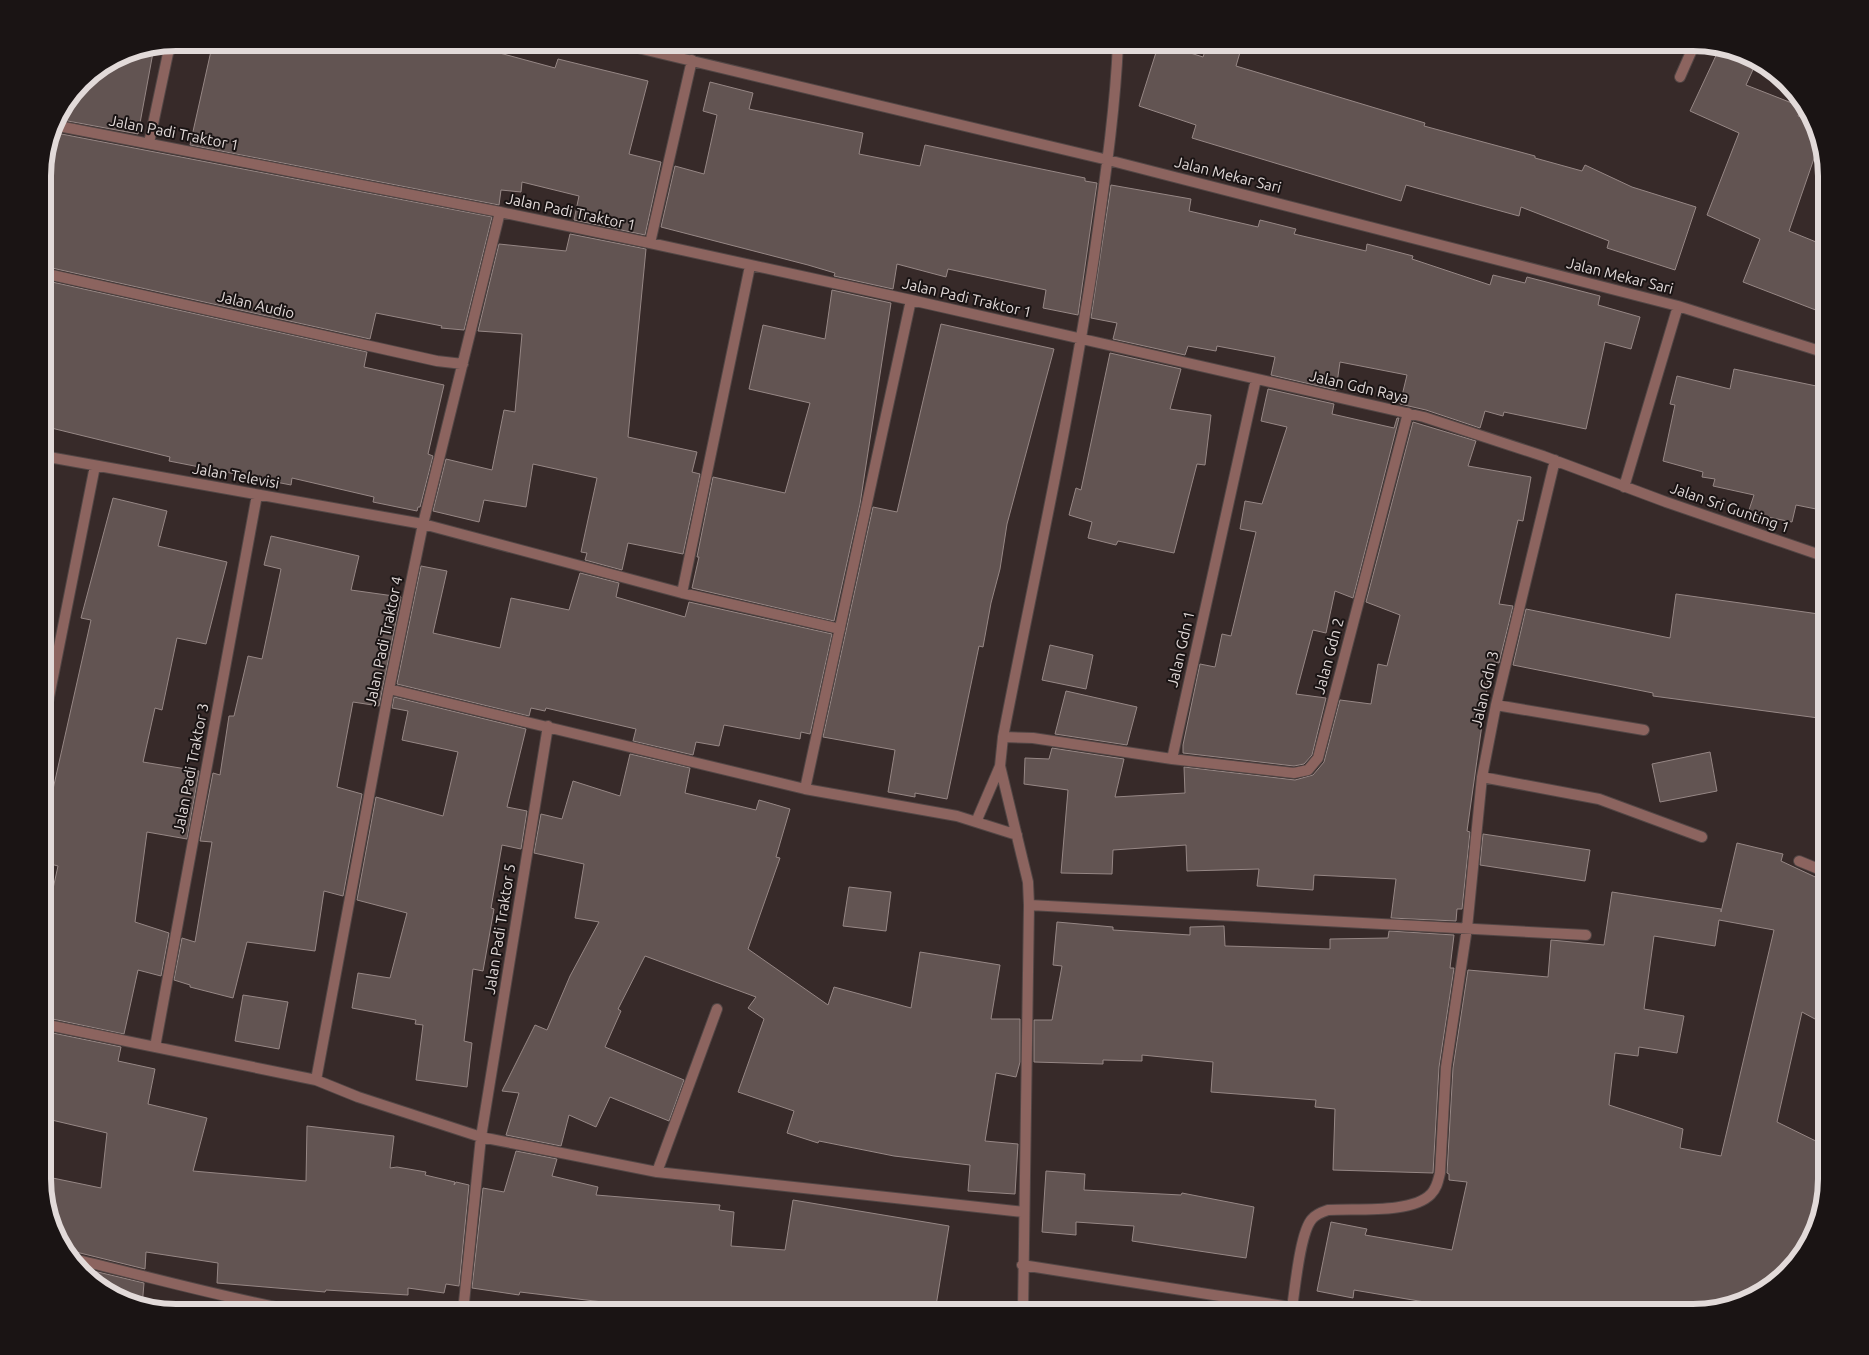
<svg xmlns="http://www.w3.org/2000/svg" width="1869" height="1355" font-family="Ubuntu,sans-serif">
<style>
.building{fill:#625452;stroke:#968785;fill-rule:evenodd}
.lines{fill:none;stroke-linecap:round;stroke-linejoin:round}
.street-casing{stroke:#524645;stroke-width:12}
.street{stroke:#8c645f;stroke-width:10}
.labels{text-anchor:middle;stroke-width:4;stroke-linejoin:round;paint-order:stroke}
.street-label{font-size:15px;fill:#e2dad9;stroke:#1a1414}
.rim{fill:none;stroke:#e2dad9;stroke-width:6}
</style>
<rect width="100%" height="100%" fill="#372a29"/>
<!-- building -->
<path class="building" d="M 213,42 L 459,42 L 555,68 L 558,59 L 648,81 L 629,154 L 661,162 L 645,235 L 574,220 L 579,196 L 522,182 L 521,192 L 501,190 L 499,205 L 190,145 Z
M 1208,42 L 1243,42 L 1236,66 L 1425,123 L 1424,126 L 1535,156 L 1535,158 L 1582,171 L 1585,165 L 1632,187 L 1696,207 L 1675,270 L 1607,248 L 1609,241 L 1521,207 L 1519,216 L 1406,185 L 1401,201 L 1192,138 L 1196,125 L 1139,106 L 1159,43 L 1203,57 Z
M 154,47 L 138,134 L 57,119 L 82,82 L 125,53 Z
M 1720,47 L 1756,63 L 1746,85 L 1802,107 L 1798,116 L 1813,120 L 1819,144 L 1789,231 L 1826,246 L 1826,314 L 1743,282 L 1760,239 L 1707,215 L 1739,133 L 1690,111 Z
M 710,82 L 753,93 L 749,109 L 863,133 L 859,154 L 920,166 L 925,145 L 1085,178 L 1085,181 L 1097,183 L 1078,315 L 1043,308 L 1046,290 L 948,269 L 946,277 L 897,264 L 893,289 L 834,276 L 835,273 L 808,265 L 661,227 L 675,166 L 704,174 L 717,115 L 703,111 Z
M 51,132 L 492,217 L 464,330 L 441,328 L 442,326 L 376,313 L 370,339 L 43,266 L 43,168 Z
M 1111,185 L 1191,199 L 1189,211 L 1258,227 L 1260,220 L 1296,229 L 1294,234 L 1366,251 L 1367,244 L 1413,256 L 1412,259 L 1490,285 L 1493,275 L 1525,283 L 1527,277 L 1600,296 L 1598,305 L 1640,317 L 1631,349 L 1605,342 L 1586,429 L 1504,412 L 1503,416 L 1485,411 L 1480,428 L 1426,410 L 1400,404 L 1407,375 L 1340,362 L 1336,390 L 1271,375 L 1275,357 L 1217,346 L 1216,351 L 1188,346 L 1185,355 L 1113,339 L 1117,323 L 1091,318 Z
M 570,234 L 646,249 L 628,437 L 697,452 L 692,472 L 700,474 L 683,554 L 628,543 L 622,570 L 585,560 L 587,553 L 581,552 L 597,478 L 533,464 L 526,507 L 484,500 L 479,522 L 433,511 L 446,459 L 492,470 L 504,410 L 515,412 L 522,334 L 478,331 L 499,244 L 566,251 Z
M 43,280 L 367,352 L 364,367 L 444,385 L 428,454 L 433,456 L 420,507 L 418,507 L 417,511 L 373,502 L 374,497 L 292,478 L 291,485 L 169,461 L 170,457 L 43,426 Z
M 832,290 L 891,303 L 860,504 L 834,621 L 692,588 L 699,557 L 697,557 L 713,477 L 785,493 L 810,403 L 749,389 L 763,325 L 825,339 Z
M 941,324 L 1054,349 L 1007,524 L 1000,569 L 991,603 L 983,647 L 979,646 L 947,799 L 915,793 L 915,797 L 888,792 L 895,750 L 823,737 L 873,507 L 897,512 Z
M 1110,353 L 1181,369 L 1170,409 L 1211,415 L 1205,465 L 1197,464 L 1174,553 L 1118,541 L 1116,545 L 1088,538 L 1092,522 L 1069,515 L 1076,488 L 1081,490 Z
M 1734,369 L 1826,388 L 1826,511 L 1796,505 L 1792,522 L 1748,513 L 1754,495 L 1713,486 L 1715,479 L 1702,477 L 1703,472 L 1663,461 L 1675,405 L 1670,404 L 1677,376 L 1730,389 Z
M 1268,389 L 1334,404 L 1332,414 L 1394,428 L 1397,418 L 1399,418 L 1353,598 L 1335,591 L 1326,633 L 1313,630 L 1296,694 L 1326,698 L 1312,755 L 1304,764 L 1294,766 L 1183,753 L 1183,745 L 1200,664 L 1215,667 L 1222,634 L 1231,636 L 1256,532 L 1240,529 L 1245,501 L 1262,504 L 1287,427 L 1261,421 Z
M 1413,422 L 1476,441 L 1468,466 L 1531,477 L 1523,521 L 1518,520 L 1499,604 L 1513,606 L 1499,663 L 1494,662 L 1490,683 L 1488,682 L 1467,831 L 1470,832 L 1462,909 L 1457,909 L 1456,921 L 1391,918 L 1396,879 L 1314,875 L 1313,890 L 1257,886 L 1259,869 L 1187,871 L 1186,845 L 1113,850 L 1112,874 L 1061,873 L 1068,790 L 1024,784 L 1025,758 L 1049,759 L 1052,748 L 1124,759 L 1115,797 L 1185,793 L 1184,767 L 1295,780 L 1313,775 L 1324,762 L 1340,700 L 1371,704 L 1378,664 L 1387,666 L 1400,615 L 1366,602 Z
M 113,498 L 167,511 L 158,546 L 227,562 L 206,644 L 177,638 L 162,710 L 155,708 L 143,762 L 199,771 L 187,839 L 147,832 L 135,922 L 169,933 L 161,976 L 138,970 L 124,1034 L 43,1017 L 43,934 L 58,866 L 43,862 L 43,834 L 91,620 L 81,618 Z
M 271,536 L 359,556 L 351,590 L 401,597 L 379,706 L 353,702 L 337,787 L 362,794 L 343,896 L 324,891 L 315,951 L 247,942 L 233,998 L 190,987 L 190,985 L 174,980 L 182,938 L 195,942 L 212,842 L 200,841 L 213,773 L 220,775 L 229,716 L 234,716 L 248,656 L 262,659 L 281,569 L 264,565 Z
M 421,566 L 447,571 L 433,633 L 500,648 L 511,598 L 569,610 L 580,573 L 619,583 L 616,597 L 685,617 L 689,602 L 832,634 L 810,734 L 801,732 L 800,739 L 724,725 L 719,746 L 696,742 L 693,755 L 633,741 L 636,729 L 546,708 L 545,711 L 531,708 L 529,716 L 397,684 Z
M 1676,594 L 1826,615 L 1826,719 L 1653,696 L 1653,693 L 1513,665 L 1526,609 L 1670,638 Z
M 1050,645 L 1093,655 L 1086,689 L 1042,680 Z
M 1066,691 L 1137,707 L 1127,745 L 1055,734 Z
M 394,697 L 526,729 L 507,807 L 527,811 L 521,849 L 502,845 L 491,908 L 494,909 L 483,971 L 473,969 L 464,1041 L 472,1043 L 467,1087 L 416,1080 L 423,1025 L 415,1024 L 416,1020 L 352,1008 L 358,973 L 390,978 L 407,913 L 357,900 L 376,797 L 443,816 L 458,752 L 402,740 L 408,711 L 392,708 Z
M 1710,752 L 1717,791 L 1660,802 L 1652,764 Z
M 630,754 L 690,768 L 685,793 L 756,810 L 759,800 L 790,809 L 776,857 L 780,858 L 748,949 L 828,1005 L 834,987 L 911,1008 L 920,952 L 1000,965 L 991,1019 L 1020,1019 L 1020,1062 L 1016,1077 L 996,1073 L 985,1141 L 1018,1144 L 1015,1194 L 968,1191 L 970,1165 L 894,1156 L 819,1141 L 818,1143 L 787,1133 L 794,1111 L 738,1092 L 764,1019 L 748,1008 L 756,997 L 645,956 L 618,1009 L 621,1011 L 605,1047 L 684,1080 L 669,1121 L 610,1097 L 596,1127 L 569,1115 L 561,1146 L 506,1135 L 519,1093 L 502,1091 L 535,1025 L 547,1030 L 570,976 L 599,922 L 575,918 L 584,864 L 534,853 L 541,814 L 562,819 L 573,781 L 620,796 Z
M 1483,834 L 1590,850 L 1585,881 L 1480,865 Z
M 1737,843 L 1783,854 L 1781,861 L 1826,882 L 1826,1025 L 1802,1012 L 1777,1122 L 1826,1146 L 1826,1179 L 1819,1221 L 1799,1260 L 1752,1299 L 1692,1312 L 1459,1312 L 1460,1308 L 1354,1290 L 1353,1298 L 1317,1291 L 1331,1222 L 1367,1229 L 1365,1235 L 1452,1250 L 1467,1182 L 1449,1180 L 1449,1174 L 1447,1173 L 1453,1068 L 1468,970 L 1548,977 L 1551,940 L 1604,945 L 1612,892 L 1721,909 L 1721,912 ZM 1719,920 L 1774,930 L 1721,1156 L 1680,1148 L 1683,1129 L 1609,1105 L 1615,1053 L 1638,1056 L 1639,1047 L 1677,1053 L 1684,1016 L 1644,1009 L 1654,936 L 1715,946 Z
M 849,887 L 891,892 L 886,931 L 843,926 Z
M 1057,922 L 1113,927 L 1113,930 L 1190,935 L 1190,927 L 1224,926 L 1225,946 L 1330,949 L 1330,939 L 1388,938 L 1389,931 L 1454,935 L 1450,968 L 1454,968 L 1439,1067 L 1433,1173 L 1333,1170 L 1335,1109 L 1315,1107 L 1316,1100 L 1211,1092 L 1213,1062 L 1142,1055 L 1142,1061 L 1103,1060 L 1103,1064 L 1034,1062 L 1034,1020 L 1052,1020 L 1062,966 L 1053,965 Z
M 243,995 L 288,1002 L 279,1049 L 235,1041 Z
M 43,1031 L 121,1047 L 118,1061 L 155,1069 L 148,1104 L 207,1118 L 193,1171 L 306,1181 L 307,1126 L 394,1136 L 390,1168 L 397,1167 L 426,1172 L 425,1175 L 455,1182 L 454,1185 L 456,1182 L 469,1185 L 459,1286 L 446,1284 L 444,1293 L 408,1288 L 408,1295 L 326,1290 L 325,1292 L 217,1283 L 218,1263 L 146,1252 L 145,1269 L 76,1252 L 70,1254 L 56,1238 L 43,1187 L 43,1176 L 101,1188 L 107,1133 L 43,1118 Z
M 516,1151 L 557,1159 L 552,1176 L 598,1187 L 596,1195 L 720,1205 L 719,1210 L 734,1212 L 731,1246 L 785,1250 L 793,1200 L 949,1226 L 935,1312 L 644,1312 L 644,1307 L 520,1292 L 519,1295 L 472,1288 L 483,1188 L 504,1192 Z
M 1046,1171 L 1085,1174 L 1084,1190 L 1181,1195 L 1182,1193 L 1254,1207 L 1246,1258 L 1132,1241 L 1134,1226 L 1076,1222 L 1076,1235 L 1042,1232 Z
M 81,1268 L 144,1283 L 142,1307 L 134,1305 L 95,1285 Z"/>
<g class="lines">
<defs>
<path id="street" d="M 617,43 L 1108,160 L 1678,306 L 1826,353
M 1680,77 L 1695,43
M 53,125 L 500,212 L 650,243 L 911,300 L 1424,417 L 1543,456 L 1666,502 L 1826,557
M 149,143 L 170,44
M 650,243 L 692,60
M 43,273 L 437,361 L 463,364
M 43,456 L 423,524 L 682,593 L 750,266
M 1624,487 L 1678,306
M 682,593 L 840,629
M 389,689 L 805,789 L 957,816 L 1017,835
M 1496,705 L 1644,730
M 43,727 L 95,466
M 1003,737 L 1033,738 L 1172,759 L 1256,379
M 1172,759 L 1294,773 L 1308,770 L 1318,758 L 1408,413
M 1482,777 L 1599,799 L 1702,837
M 805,789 L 911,300
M 976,822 L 1000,766
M 1799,861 L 1826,872
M 1029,905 L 1586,935
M 43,1024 L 316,1080 L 358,1097 L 481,1137 L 657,1172 L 1024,1212
M 155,1047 L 257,495
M 316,1080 L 389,689 L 423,524 L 500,212
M 657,1172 L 717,1009
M 74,1259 C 150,1277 225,1298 301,1312
M 1022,1265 L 1322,1312
M 1292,1308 C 1295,1289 1300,1232 1312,1219 C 1316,1214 1322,1212 1328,1210 C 1355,1208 1412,1214 1431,1194 C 1437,1188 1438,1181 1440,1173 L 1446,1067 L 1467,928 L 1482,777 L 1496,705 L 1555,460
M 463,1312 L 481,1137 L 548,726
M 1023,1312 L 1029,905 L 1028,882 L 1000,766 L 1003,737 C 1034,577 1070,418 1094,257 C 1104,185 1115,115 1118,43"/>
</defs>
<!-- street casing -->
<use href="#street" class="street-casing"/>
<!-- street -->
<use href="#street" class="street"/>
</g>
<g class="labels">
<!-- street labels -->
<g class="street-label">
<text transform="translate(174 133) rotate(11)" y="5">Jalan Padi Traktor 1</text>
<text transform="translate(1228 175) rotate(14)" y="5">Jalan Mekar Sari</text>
<text transform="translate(571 212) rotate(12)" y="5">Jalan Padi Traktor 1</text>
<text transform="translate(1620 276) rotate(14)" y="5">Jalan Mekar Sari</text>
<text transform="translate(967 298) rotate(13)" y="5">Jalan Padi Traktor 1</text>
<text transform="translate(256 305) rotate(13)" y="5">Jalan Audio</text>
<text transform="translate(1359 387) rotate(13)" y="5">Jalan Gdn Raya</text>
<text transform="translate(236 476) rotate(10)" y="5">Jalan Televisi</text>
<text transform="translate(1730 508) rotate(19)" y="5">Jalan Sri Gunting 1</text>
<text transform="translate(384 641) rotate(-78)" y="5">Jalan Padi Traktor 4</text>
<text transform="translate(1181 649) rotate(-77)" y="5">Jalan Gdn 1</text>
<text transform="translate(1329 656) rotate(-75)" y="5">Jalan Gdn 2</text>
<text transform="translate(1485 689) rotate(-77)" y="5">Jalan Gdn 3</text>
<text transform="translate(191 768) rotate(-79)" y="5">Jalan Padi Traktor 3</text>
<text transform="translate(500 929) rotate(-81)" y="5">Jalan Padi Traktor 5</text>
</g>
</g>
<!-- crop -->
<path d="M0 0H1869V1355H0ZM176 51H1693A125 125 0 0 1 1818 176V1179A125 125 0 0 1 1693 1304H176A125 125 0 0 1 51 1179V176A125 125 0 0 1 176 51Z" fill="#1a1414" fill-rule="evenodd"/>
<path class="rim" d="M176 51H1693A125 125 0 0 1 1818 176V1179A125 125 0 0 1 1693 1304H176A125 125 0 0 1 51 1179V176A125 125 0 0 1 176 51Z"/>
</svg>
